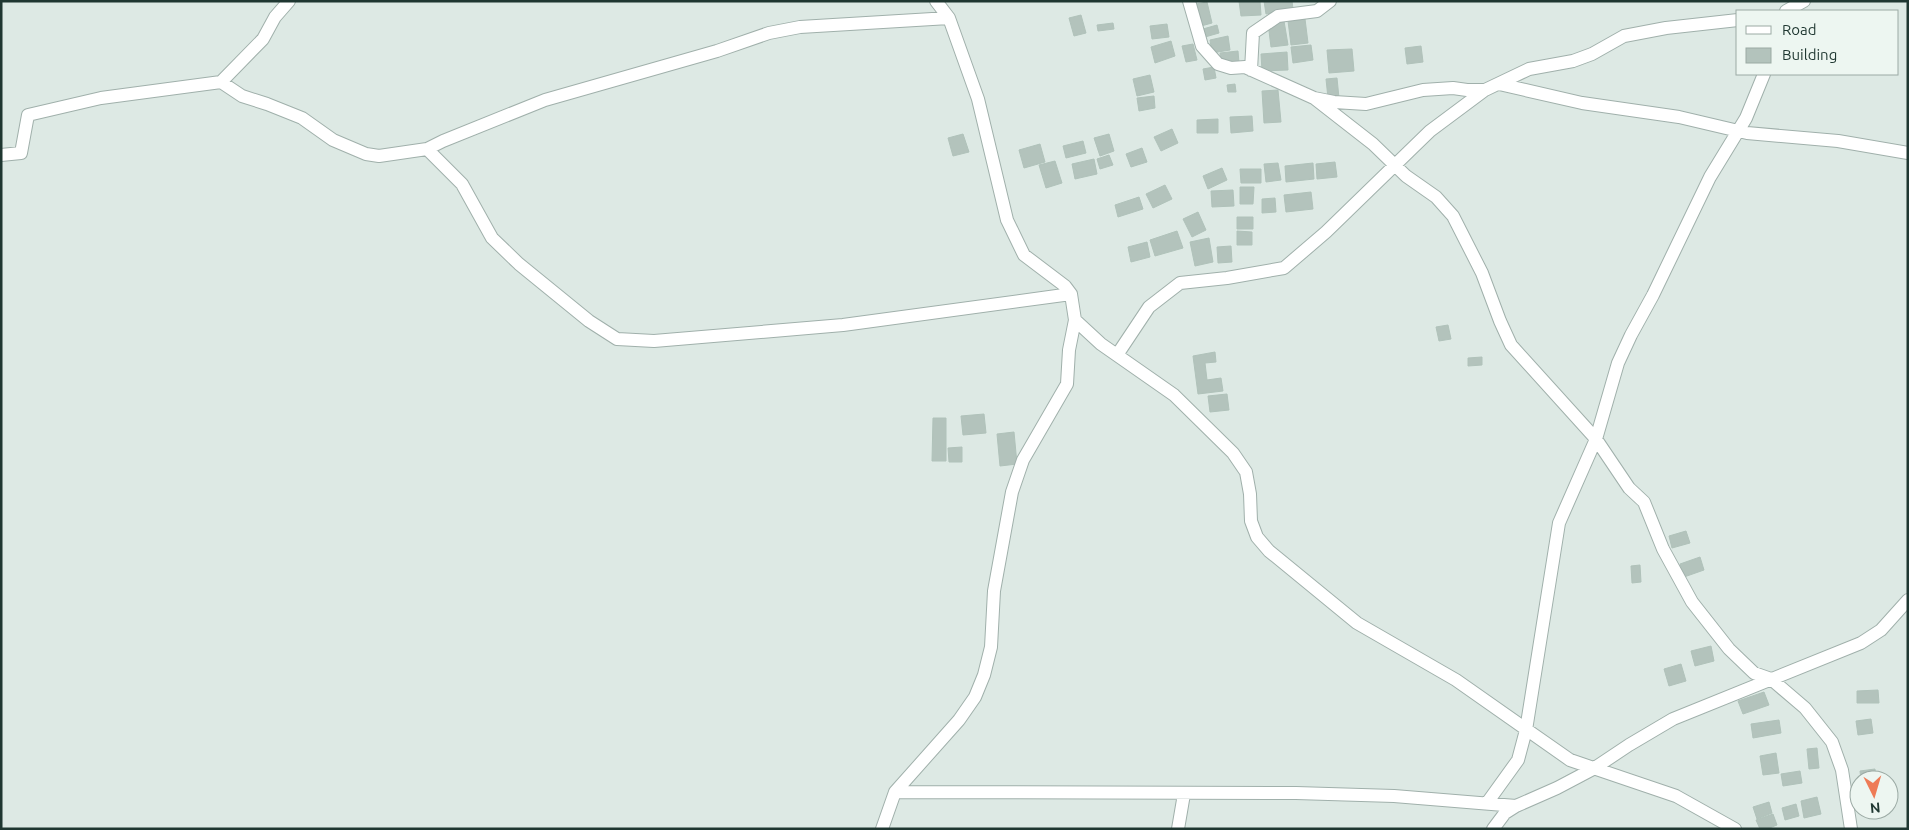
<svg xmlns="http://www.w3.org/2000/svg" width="1909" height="830" font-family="Ubuntu,sans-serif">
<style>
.building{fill:#b3c3bc;stroke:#b0c2ba}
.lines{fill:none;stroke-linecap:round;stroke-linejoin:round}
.street-casing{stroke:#a0b0ab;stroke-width:14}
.street{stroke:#fff;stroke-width:12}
</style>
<rect width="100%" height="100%" fill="#dde9e4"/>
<!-- building -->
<path class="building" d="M 1239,1 L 1260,1 L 1261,15 L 1241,16 Z
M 1264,1 L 1292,1 L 1293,9 L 1266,14 Z
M 1207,2 L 1212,23 L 1201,26 L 1196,4 Z
M 1081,15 L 1086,33 L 1074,36 L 1069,18 Z
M 1305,19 L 1308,43 L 1291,45 L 1288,21 Z
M 1284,21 L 1288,45 L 1271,47 L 1268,23 Z
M 1113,23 L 1114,29 L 1098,31 L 1097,25 Z
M 1167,24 L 1169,37 L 1152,39 L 1150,26 Z
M 1217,25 L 1219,33 L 1205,37 L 1203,29 Z
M 1228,36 L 1230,50 L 1212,53 L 1210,40 Z
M 1171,41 L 1175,56 L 1155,63 L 1151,47 Z
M 1193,44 L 1197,60 L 1186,62 L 1182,46 Z
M 1311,45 L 1313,60 L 1293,63 L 1291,47 Z
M 1421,46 L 1423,62 L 1407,64 L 1405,48 Z
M 1352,49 L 1354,71 L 1329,73 L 1327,50 Z
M 1238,51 L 1239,63 L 1221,65 L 1220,53 Z
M 1287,52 L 1288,70 L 1262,71 L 1261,54 Z
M 1214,67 L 1216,78 L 1205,80 L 1203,69 Z
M 1150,75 L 1154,92 L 1137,96 L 1133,79 Z
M 1337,78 L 1339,98 L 1328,98 L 1326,79 Z
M 1235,84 L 1236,92 L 1228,92 L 1227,85 Z
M 1278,90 L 1281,122 L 1264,123 L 1262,91 Z
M 1154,96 L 1155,108 L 1139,111 L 1137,98 Z
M 1252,116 L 1253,131 L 1231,133 L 1230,117 Z
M 1218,119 L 1218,133 L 1197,133 L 1197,120 Z
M 1172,129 L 1178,143 L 1161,151 L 1154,137 Z
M 963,134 L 969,152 L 953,156 L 948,138 Z
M 1109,134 L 1114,151 L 1100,156 L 1094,138 Z
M 1083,141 L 1086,153 L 1066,158 L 1063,146 Z
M 1040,144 L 1045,162 L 1024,168 L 1019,150 Z
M 1142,148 L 1147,162 L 1131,167 L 1126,154 Z
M 1109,155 L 1113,165 L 1100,169 L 1097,159 Z
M 1094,159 L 1097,174 L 1075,179 L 1072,164 Z
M 1055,161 L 1062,183 L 1046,188 L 1039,165 Z
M 1335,162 L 1337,177 L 1317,179 L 1316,164 Z
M 1278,163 L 1281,180 L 1266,182 L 1264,164 Z
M 1313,163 L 1314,179 L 1286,182 L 1285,166 Z
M 1222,168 L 1227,180 L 1208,189 L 1203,176 Z
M 1240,169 L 1261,169 L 1261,183 L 1241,183 Z
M 1165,185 L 1172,199 L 1153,208 L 1146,194 Z
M 1240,187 L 1254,187 L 1253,204 L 1240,204 Z
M 1233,190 L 1234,206 L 1212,207 L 1211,191 Z
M 1311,192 L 1313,209 L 1286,212 L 1284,195 Z
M 1139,197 L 1143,209 L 1118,217 L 1115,205 Z
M 1275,198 L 1276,212 L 1262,213 L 1262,199 Z
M 1198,212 L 1206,230 L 1192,237 L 1183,219 Z
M 1237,217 L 1253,217 L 1253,229 L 1237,229 Z
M 1177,231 L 1183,248 L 1155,256 L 1150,240 Z
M 1237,231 L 1252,232 L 1252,245 L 1237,245 Z
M 1209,238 L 1213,262 L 1195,266 L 1190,242 Z
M 1147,242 L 1150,257 L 1131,262 L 1128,247 Z
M 1231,246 L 1232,262 L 1218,263 L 1217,247 Z
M 1448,325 L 1451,339 L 1439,341 L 1436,327 Z
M 1215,352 L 1216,362 L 1205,363 L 1207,380 L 1221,378 L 1223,391 L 1198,394 L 1193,356 Z
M 1482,357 L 1482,365 L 1468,366 L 1468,358 Z
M 1227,394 L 1229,410 L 1210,412 L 1208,396 Z
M 984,414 L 986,433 L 963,435 L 961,416 Z
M 933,418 L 946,418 L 946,461 L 932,461 Z
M 1014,432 L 1017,464 L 1000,466 L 997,434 Z
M 962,447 L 962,462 L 949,462 L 948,448 Z
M 1686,531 L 1690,543 L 1672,548 L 1669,536 Z
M 1700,557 L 1704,570 L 1684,577 L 1680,564 Z
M 1640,565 L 1641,582 L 1632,583 L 1631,566 Z
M 1711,646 L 1714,661 L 1695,666 L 1691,651 Z
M 1681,664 L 1686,681 L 1669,686 L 1664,669 Z
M 1878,690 L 1879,703 L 1857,703 L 1857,691 Z
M 1764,692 L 1769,705 L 1743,714 L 1738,701 Z
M 1871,719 L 1873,733 L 1858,735 L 1856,721 Z
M 1779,720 L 1781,733 L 1753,738 L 1751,724 Z
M 1817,748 L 1819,768 L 1809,769 L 1807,749 Z
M 1776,753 L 1779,773 L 1763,775 L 1760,756 Z
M 1875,769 L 1876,780 L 1861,780 L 1860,771 Z
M 1800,771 L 1802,783 L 1783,786 L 1781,774 Z
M 1817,797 L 1821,814 L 1804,818 L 1801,801 Z
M 1769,802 L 1772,813 L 1757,819 L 1753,807 Z
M 1796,804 L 1799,816 L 1785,820 L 1782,808 Z
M 1773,814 L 1777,825 L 1767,829 L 1760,829 L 1756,820 Z"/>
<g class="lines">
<defs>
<path id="street" d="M 1189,1 L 1202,46 L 1218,64 L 1231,68 L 1245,67 L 1314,98 L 1334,102 L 1366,104 L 1423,90 L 1453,88 L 1467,90 L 1485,90 L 1529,69 L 1573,61 L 1592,54 L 1624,36 L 1666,28 L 1738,20
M 1786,11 L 1804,1
M 1251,70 L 1253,33 L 1278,16 L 1317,11 L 1330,1
M 221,82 L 242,96 L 267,104 L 302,118 L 333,140 L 366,154 L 379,156 L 427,149 L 443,141 L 545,100 L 717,51 L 769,33 L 800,27 L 949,18
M 1499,84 L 1582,103 L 1679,117 L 1747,133 L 1838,141 L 1908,153
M 1314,98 L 1373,144 L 1406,176 L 1436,197 L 1453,216 L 1482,273 L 1500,321 L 1511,345 L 1596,439 L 1629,488 L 1644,502 L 1663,549 L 1692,602 L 1729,649 L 1754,673 L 1771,679 L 1805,708 L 1832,742 L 1842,770 L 1851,829
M 427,149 L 462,184 L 492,238 L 519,264 L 589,321 L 617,339 L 654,341 L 843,325 L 1071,294
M 1,155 L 21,153 L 28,115 L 101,98 L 221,82 L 263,39 L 275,17 L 289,1
M 1075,320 L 1101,344 L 1174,395 L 1233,453 L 1246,472 L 1250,494 L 1251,521 L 1257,537 L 1269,551 L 1357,623 L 1456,680 L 1570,760 L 1676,796 L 1735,829
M 1117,355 L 1149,307 L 1180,283 L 1227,278 L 1284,268 L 1326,232 L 1430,131 L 1485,90
M 895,792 L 1296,793 L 1394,796 L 1516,806
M 1487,803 L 1518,760 L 1526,730 L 1559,523 L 1596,439 L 1618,363 L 1631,335 L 1653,295 L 1710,177 L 1746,118 L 1764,74
M 882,829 L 895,792 L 959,720 L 975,697 L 984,675 L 991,647 L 994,591 L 1012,492 L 1023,460 L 1067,384 L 1069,350 L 1075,320 L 1071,294 L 1065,286 L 1024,255 L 1007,220 L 978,99 L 949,18 L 936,1
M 1178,829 L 1184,794
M 1493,829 L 1505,813 L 1516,806 L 1557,788 L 1593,769 L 1629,745 L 1673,719 L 1861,643 L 1881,630 L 1908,600"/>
</defs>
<!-- street casing -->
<use href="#street" class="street-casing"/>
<!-- street -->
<use href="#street" class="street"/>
</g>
<!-- border -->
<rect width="1909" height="830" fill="none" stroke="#1f3731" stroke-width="5"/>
<!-- legend -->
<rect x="1736" y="10" width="162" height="65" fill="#edf6f1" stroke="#9baaa4"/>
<rect x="1746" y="26" width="25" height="8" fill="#ffffff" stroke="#9baaa4"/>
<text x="1782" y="35" font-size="15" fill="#1f3731">Road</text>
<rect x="1746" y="48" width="25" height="15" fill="#b3c3bc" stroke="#9baaa4"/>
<text x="1782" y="60" font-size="15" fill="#1f3731">Building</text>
<!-- north arrow -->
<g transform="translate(1874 795) rotate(175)"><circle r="24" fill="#edf6f1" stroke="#9baaa4"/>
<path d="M0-4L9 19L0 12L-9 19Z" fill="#ee7b56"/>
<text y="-8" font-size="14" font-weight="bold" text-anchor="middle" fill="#1f3731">N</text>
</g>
</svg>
